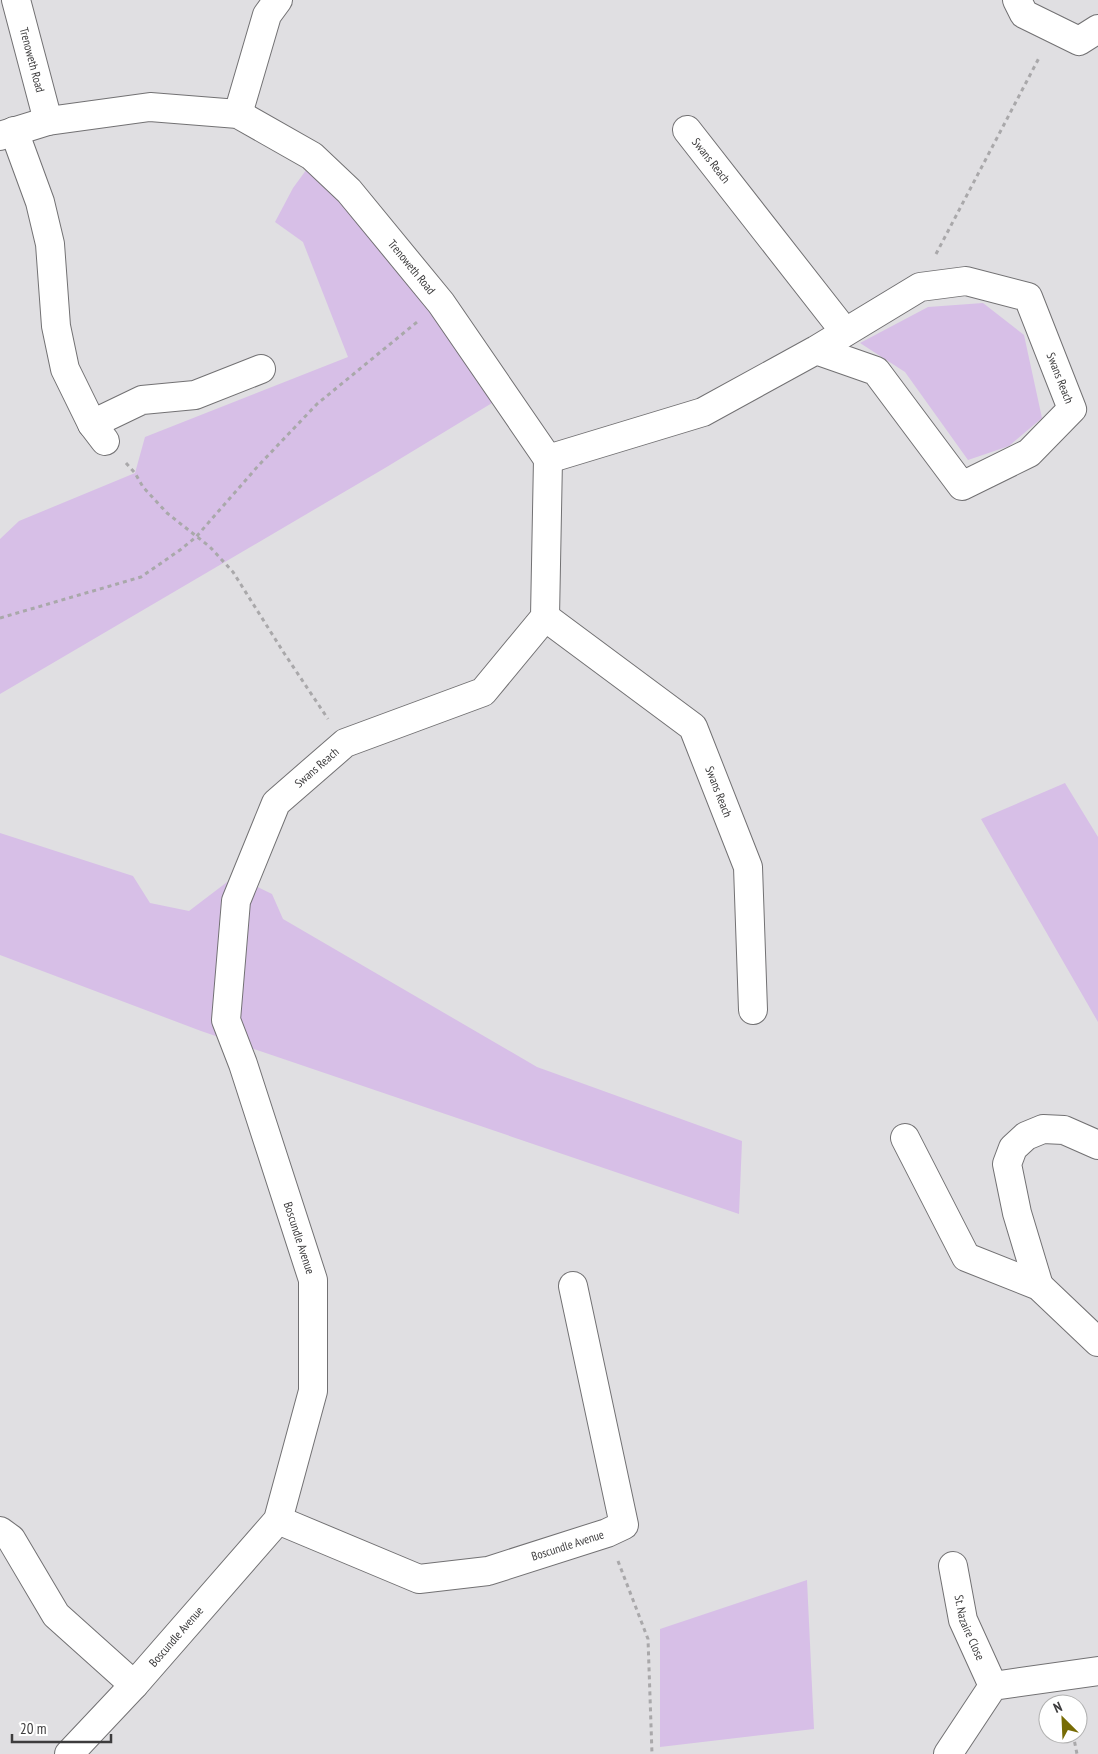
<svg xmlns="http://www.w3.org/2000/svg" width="1098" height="1754" font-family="'PT Sans Narrow',sans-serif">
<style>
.green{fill:#d7bfe7}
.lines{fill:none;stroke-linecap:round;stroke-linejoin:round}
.minor-casing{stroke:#727173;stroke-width:30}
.path{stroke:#a9a8aa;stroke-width:3;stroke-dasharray:4 4;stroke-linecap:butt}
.minor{stroke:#fff;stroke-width:28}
.labels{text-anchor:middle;stroke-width:5;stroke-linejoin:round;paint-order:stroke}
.street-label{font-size:12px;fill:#3d3c3d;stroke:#fff}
</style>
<rect width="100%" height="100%" fill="#e0dfe2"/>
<!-- green -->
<path class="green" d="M 312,162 L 347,199 L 497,400 L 385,468 L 0,694 L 0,539 L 19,521 L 135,473 L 145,437 L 348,357 L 303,242 L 275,222 L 293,188 Z
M 983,303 L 1024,335 L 1042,418 L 1009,446 L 968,460 L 905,372 L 860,343 L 928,307 Z
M 1065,783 L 1098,837 L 1098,1022 L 981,819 Z
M 0,833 L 133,876 L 150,903 L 189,911 L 235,876 L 272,894 L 283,919 L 537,1067 L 742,1141 L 739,1214 L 201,1031 L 0,955 Z
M 807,1580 L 814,1729 L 660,1747 L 660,1629 Z"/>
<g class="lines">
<defs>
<g id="minor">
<path id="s1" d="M 16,0 L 48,121"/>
<path d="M 1017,0 L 1024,14 L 1079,41 L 1098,29"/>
<path d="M 238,114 L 267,15 L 278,0"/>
<path id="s2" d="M 687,130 L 845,332"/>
<path d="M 14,131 L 40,202 L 50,244 L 56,326 L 65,369 L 92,424 L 105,441"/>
<path id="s3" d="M 0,136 L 48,121 L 150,107 L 238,114 L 312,156 L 349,191 L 441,303 L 548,459"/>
<path d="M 92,424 L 142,400 L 195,395 L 261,369"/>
<path id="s4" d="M 548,459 L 703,412 L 816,350 L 920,287 L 966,281 L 1028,297 L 1072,409 L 1029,453 L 962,486 L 876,371 L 816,350"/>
<path id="s5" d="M 545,617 L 693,727 L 748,867 L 753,1010"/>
<path d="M 905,1138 L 966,1257 L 1039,1286 L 1098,1342"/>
<path d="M 1039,1286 L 1017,1213 L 1007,1164 L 1013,1148 L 1026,1136 L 1043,1129 L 1064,1130 L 1098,1145"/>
<path id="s6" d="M 278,1520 L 419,1579 L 488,1571 L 607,1533 L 624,1525 L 573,1286"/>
<path d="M 0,1531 L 11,1539 L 56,1615 L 134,1685"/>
<path id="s7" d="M 953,1566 L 963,1620 L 993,1686"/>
<path id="s8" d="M 69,1754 L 134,1685 L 278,1520 L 313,1391 L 313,1280 L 243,1064 L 226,1020 L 236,901 L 276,803 L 345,743 L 483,692 L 545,617 L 548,459"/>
<path d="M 948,1754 L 993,1686 L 1098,1671"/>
</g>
</defs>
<!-- minor casing -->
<use href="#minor" class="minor-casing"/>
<!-- path -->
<path class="path" d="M 936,254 L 1040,56
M 126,463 L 135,473 L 143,487 L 167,513 L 210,547 L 233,572 L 284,653 L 328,719
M 0,618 L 141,577 L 180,550 L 196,537 L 258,466 L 317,404 L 417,322
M 618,1561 L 648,1639 L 652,1754
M 1073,1734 L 1077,1754"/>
<!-- minor -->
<use href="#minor" class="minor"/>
</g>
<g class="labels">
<!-- street labels -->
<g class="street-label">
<text dy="4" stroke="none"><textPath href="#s1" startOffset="62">Trenoweth Road</textPath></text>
<text dy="4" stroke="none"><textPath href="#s2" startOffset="39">Swans Reach</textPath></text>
<text dy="4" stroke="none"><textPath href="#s3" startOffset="476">Trenoweth Road</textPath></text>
<text dy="4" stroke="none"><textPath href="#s4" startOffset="610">Swans Reach</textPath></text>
<text dy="4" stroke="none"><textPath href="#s8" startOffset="1112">Swans Reach</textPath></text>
<text dy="4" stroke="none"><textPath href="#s5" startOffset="254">Swans Reach</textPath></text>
<text transform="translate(299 1238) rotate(72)" y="4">Boscundle Avenue</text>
<text dy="4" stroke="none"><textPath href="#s6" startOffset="306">Boscundle Avenue</textPath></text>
<text dy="4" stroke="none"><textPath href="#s7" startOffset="64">St. Nazaire Close</textPath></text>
<text dy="4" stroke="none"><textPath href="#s8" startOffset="159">Boscundle Avenue</textPath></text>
</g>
</g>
<!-- north arrow -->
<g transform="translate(1063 1719) rotate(336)"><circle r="24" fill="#ffffff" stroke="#b1b1b1"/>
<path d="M0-4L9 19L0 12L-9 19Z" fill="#776b04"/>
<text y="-8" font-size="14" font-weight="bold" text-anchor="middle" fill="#3d3c3d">N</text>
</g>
<!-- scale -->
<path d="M12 1734v8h99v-8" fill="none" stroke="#3d3c3d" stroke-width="2.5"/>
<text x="20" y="1734" font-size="15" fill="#3d3c3d" stroke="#ffffff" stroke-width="4" paint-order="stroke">20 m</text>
</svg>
